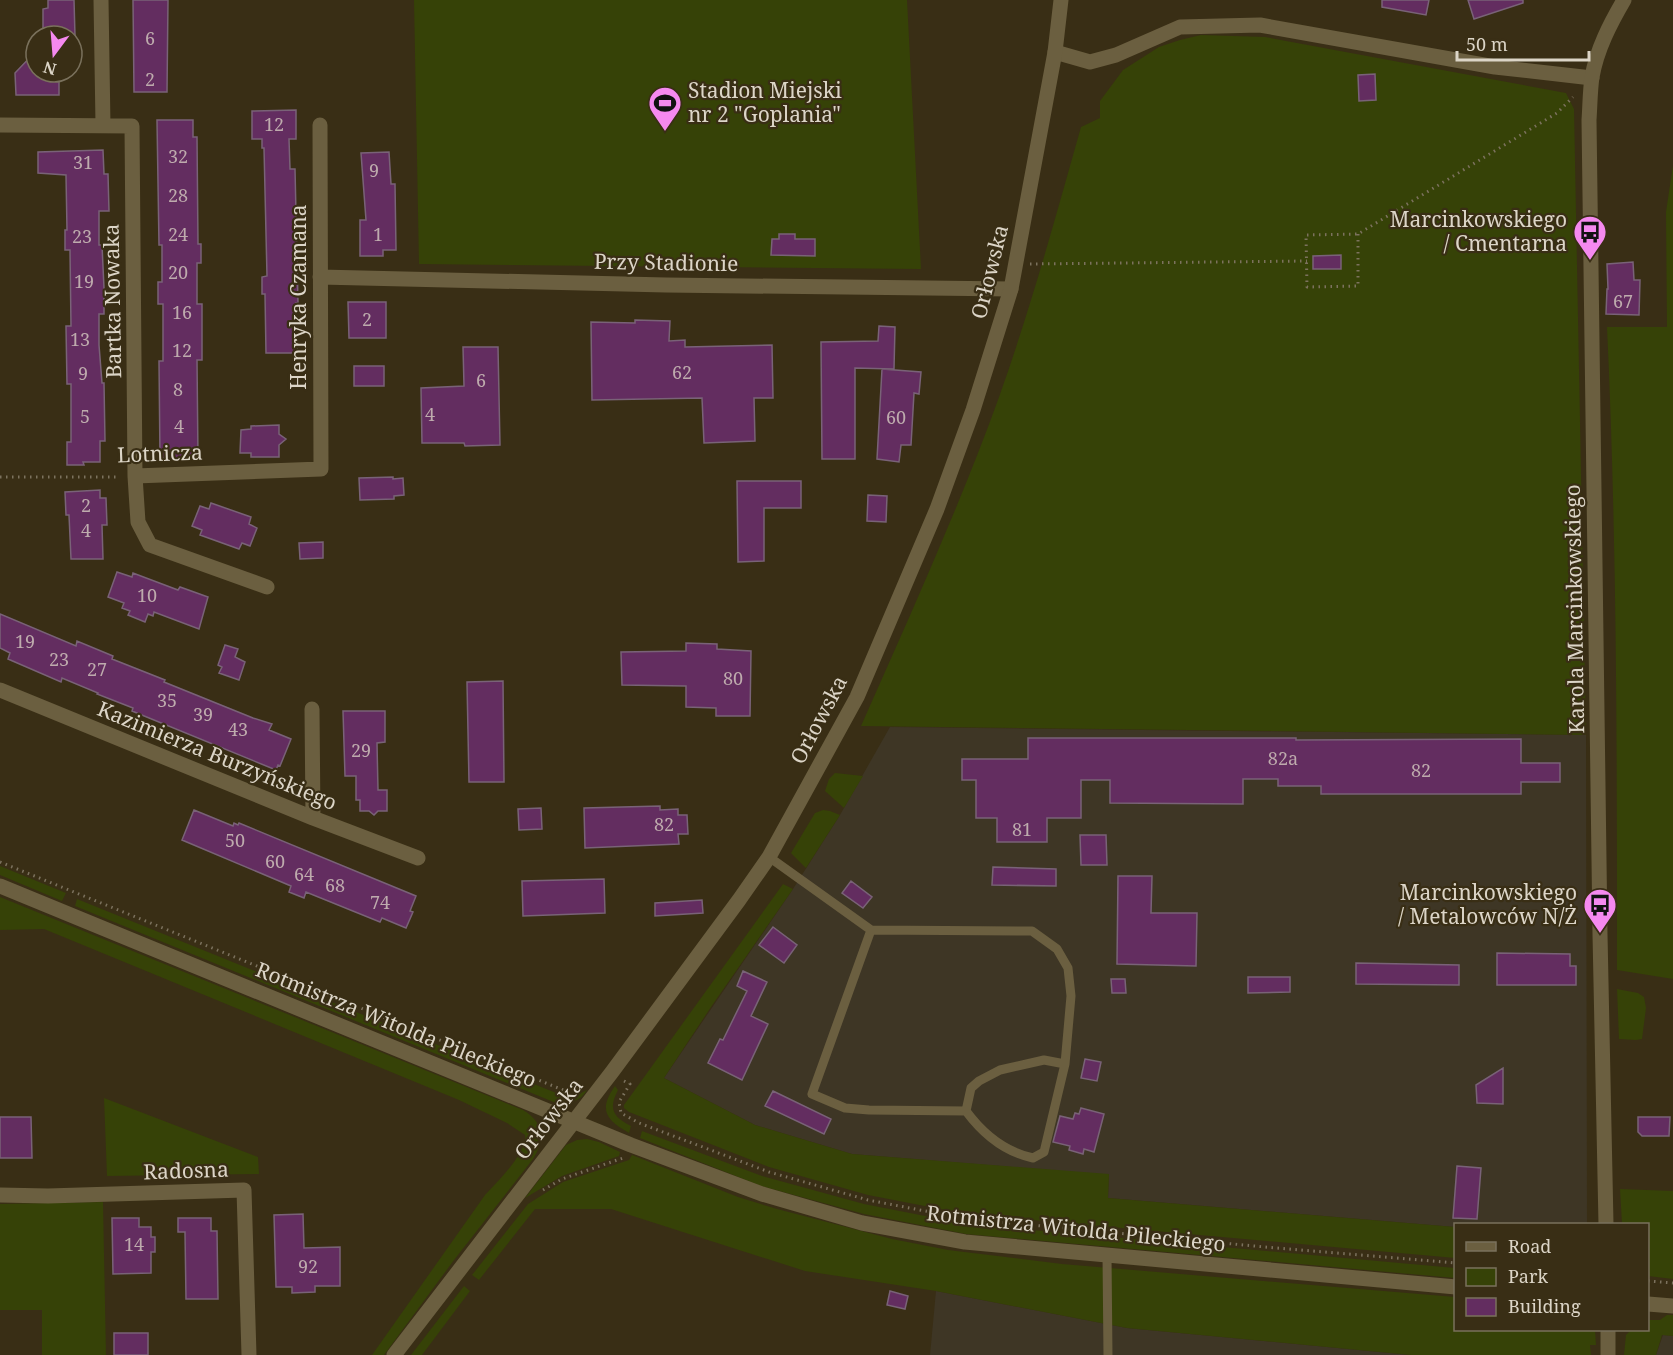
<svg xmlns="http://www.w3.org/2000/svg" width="1673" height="1355" font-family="'Noto Serif',serif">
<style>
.industrial{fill:#3e3625}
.green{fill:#364207}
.building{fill:#632d60;stroke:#796277;stroke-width:1.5}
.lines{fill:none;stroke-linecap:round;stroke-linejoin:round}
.path{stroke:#7c725e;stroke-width:3;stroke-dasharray:1.5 4.5;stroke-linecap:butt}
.service{stroke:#6b5f40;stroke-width:9}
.minor{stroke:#6b5f40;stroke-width:15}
.tertiary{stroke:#6b5f40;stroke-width:15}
.labels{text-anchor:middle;stroke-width:4.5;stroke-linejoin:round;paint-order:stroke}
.number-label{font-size:18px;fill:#beabad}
.poi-label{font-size:21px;fill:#dcd5c7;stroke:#392e15;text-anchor:end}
.street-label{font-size:21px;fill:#dcd5c7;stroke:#392e15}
</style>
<rect width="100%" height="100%" fill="#392e15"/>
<!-- industrial -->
<path class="industrial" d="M 890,727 L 1586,735 L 1587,1224 L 1456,1224 L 1455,1227 L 1108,1198 L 1109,1175 L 852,1154 L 755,1125 L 664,1078 L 793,889 L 840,815 Z
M 936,1291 L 1127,1328 L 1411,1355 L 930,1355 Z
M 1663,1335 L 1673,1336 L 1673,1355 L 1656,1355 Z"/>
<!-- green -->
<path class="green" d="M 414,0 L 907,0 L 921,269 L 419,264 Z
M 1201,35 L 1265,37 L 1566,93 L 1574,109 L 1586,735 L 861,726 C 901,636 942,545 978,453 C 1020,347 1050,237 1081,127 L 1100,118 L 1100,101 L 1123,70 L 1159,47 L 1180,40 Z
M 1673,165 L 1673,979 L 1617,970 C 1617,756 1617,541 1607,327 L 1667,327 L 1666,212 Z
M 835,773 L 863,776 L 844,808 L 825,791 L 829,779 Z
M 823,810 L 830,811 L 840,815 L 806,868 L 791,853 L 815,813 Z
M 0,866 L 66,893 L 62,901 L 0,875 Z
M 783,884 L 793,889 L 713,1004 L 664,1078 L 755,1125 L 852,1154 L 1109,1174 L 1108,1198 L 1455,1227 L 1455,1258 L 966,1214 L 868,1195 L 769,1167 L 629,1112 L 624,1108 L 624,1105 Z
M 0,897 L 523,1110 C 544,1122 545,1140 533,1159 L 454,1260 L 384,1355 L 372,1355 L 485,1195 C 497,1182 527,1153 525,1135 L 507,1123 L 459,1100 L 44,929 L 0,930 Z
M 77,899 L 566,1097 L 575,1096 L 587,1090 C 581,1101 569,1104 556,1103 L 75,906 Z
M 1617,989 L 1638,993 L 1644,997 L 1646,1008 L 1642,1039 L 1636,1040 L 1619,1039 Z
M 615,1086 L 618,1090 C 608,1109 613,1117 631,1126 L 629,1133 C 606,1120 598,1110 615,1086 Z
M 104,1098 L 258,1157 L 259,1174 L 107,1176 Z
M 642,1131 L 762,1176 L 864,1204 L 966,1224 L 1455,1268 L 1455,1278 L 966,1234 L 864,1214 L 761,1186 L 640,1138 Z
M 587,1139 L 599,1142 L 620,1152 L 619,1156 L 562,1176 L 525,1198 L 566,1145 L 577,1140 Z
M 632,1155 L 738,1197 L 777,1209 L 892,1239 L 948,1250 L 1062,1264 L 1455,1297 L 1456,1330 L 1595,1330 L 1596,1345 L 1590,1345 L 1591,1355 L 1411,1355 L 1127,1328 L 936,1291 L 805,1271 L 611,1209 L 535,1209 L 479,1280 L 472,1275 L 528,1204 L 563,1182 L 629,1160 Z
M 1620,1189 L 1673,1191 L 1673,1279 L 1648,1276 L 1648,1224 L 1622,1224 Z
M 103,1202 L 106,1355 L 42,1355 L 42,1310 L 0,1310 L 0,1204 Z
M 464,1286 L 470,1291 L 422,1355 L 411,1355 Z
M 1667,1315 L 1673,1315 L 1673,1336 L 1662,1335 L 1656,1355 L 1624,1355 L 1626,1335 L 1631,1330 L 1648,1330 L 1648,1320 L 1660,1320 Z"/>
<!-- building -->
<path class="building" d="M 48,0 L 74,0 L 75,36 L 43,36 L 43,9 L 48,8 Z
M 133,0 L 168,0 L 167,92 L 134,92 Z
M 1382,0 L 1429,0 L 1426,15 L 1382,7 Z
M 1468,0 L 1523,0 L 1523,3 L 1474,19 Z
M 36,51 L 36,72 L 59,72 L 59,95 L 16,95 L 15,73 Z
M 1375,74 L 1376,100 L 1359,101 L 1358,75 Z
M 296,110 L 296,139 L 289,139 L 290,169 L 295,169 L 298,303 L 296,303 L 297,353 L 266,353 L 265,294 L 262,294 L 262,277 L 267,276 L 264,148 L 262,148 L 262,139 L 252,139 L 252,111 Z
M 157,120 L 193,120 L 193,137 L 197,137 L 198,244 L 201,244 L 201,263 L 197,263 L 197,304 L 202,304 L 202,360 L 197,360 L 198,458 L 160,458 L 159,361 L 163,361 L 163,304 L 158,304 L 158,282 L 162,282 L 162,245 L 159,245 Z
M 103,150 L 104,174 L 108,174 L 109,211 L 99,211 L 99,245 L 102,245 L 104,288 L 104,314 L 99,314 L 99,345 L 102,383 L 104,383 L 105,441 L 100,441 L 100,462 L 83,462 L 84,465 L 67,465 L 67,442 L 71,442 L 71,384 L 67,384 L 66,326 L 71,326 L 70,250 L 65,250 L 65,230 L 67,230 L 66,175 L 38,173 L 38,152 Z
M 389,152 L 391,184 L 395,184 L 396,250 L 383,250 L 383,256 L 360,256 L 360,220 L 366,220 L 361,153 Z
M 779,234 L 795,234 L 795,239 L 815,239 L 815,256 L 771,255 L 772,239 L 779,239 Z
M 1341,255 L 1341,269 L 1313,269 L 1313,256 Z
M 1633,262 L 1634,280 L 1640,280 L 1639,315 L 1606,314 L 1607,289 L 1608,289 L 1607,264 Z
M 348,302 L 386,302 L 386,338 L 349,338 Z
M 635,320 L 670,321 L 669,341 L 685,340 L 685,347 L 772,345 L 773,398 L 754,398 L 755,441 L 704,443 L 702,398 L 592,400 L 591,322 L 635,323 Z
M 879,326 L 895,327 L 894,369 L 855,368 L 855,459 L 822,459 L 821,342 L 878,341 Z
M 463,347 L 498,347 L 500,445 L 465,446 L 464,443 L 422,443 L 421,388 L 464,386 Z
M 354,366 L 384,366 L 384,386 L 354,386 Z
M 882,369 L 921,372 L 919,394 L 914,393 L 911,445 L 901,445 L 899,462 L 877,459 Z
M 279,425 L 279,434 L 286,439 L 279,445 L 279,457 L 251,457 L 251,453 L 240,453 L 241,430 L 251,429 L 251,426 Z
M 393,477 L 393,479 L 403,478 L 404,495 L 394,496 L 394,499 L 360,500 L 359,478 Z
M 737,481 L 801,481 L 801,508 L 764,508 L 764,561 L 738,562 Z
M 100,490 L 100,498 L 106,498 L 107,525 L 102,525 L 103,559 L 71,559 L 69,515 L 66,515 L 65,492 Z
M 868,495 L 887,496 L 886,522 L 867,521 Z
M 211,503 L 251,517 L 249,524 L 257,528 L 250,546 L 242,543 L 239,549 L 200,535 L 202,530 L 192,526 L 200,506 L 209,509 Z
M 323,542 L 323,558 L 300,559 L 299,543 Z
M 117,572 L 132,577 L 133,573 L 178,590 L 180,587 L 208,597 L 199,629 L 154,612 L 153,616 L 148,614 L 145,622 L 128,615 L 130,611 L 122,608 L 124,603 L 108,597 Z
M 0,614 L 76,646 L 77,641 L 113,656 L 112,659 L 165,680 L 164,682 L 253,718 L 272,724 L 269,730 L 291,739 L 280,766 L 278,765 L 276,770 L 132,711 L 133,708 L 97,694 L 98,693 L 62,678 L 61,682 L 8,659 L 10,653 L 0,648 Z
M 686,643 L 717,644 L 717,649 L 751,651 L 750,716 L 716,716 L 716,708 L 686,707 L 686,686 L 622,685 L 621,652 L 686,651 Z
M 225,645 L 238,649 L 235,657 L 245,662 L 239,680 L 219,673 L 222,667 L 218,665 Z
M 503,681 L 504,782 L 469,782 L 467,682 Z
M 343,711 L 385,711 L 385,742 L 377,743 L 378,790 L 387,790 L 387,811 L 378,811 L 374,815 L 369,811 L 360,811 L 360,800 L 356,800 L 356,776 L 345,776 Z
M 1028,738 L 1296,738 L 1296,740 L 1521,739 L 1521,763 L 1560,763 L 1560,782 L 1521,782 L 1521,794 L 1321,794 L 1321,786 L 1278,786 L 1278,779 L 1243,779 L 1243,804 L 1110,803 L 1110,780 L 1081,780 L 1081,818 L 1047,818 L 1047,842 L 997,842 L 997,818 L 976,818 L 976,780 L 962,780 L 962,759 L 1028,759 Z
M 660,806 L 660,810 L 678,809 L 678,815 L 687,815 L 688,834 L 678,834 L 679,844 L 585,848 L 584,808 Z
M 541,808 L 542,829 L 519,830 L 518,809 Z
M 194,810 L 233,826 L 234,823 L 238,825 L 239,823 L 416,896 L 410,911 L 413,912 L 406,928 L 382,918 L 380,922 L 306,892 L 304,898 L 289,892 L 291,886 L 182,840 Z
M 1080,835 L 1106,835 L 1107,865 L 1081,865 Z
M 993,867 L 1056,869 L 1056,886 L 992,885 Z
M 1118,876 L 1152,876 L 1151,913 L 1197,913 L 1196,966 L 1117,964 Z
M 604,879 L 605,913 L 523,916 L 522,881 Z
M 851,881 L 872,897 L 863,908 L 842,893 Z
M 702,900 L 703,913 L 655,916 L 655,903 Z
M 773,927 L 797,945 L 784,963 L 759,945 Z
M 1497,953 L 1570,954 L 1570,966 L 1576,966 L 1576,985 L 1497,985 Z
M 1356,963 L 1459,965 L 1459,985 L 1356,984 Z
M 743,971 L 767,982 L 751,1016 L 768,1024 L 742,1080 L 708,1063 L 720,1039 L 723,1040 L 747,991 L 737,986 Z
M 1248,977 L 1290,977 L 1290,992 L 1248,993 Z
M 1111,979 L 1125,979 L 1126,993 L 1112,993 Z
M 1085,1059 L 1101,1062 L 1097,1081 L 1081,1078 Z
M 1503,1068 L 1503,1104 L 1477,1103 L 1476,1085 Z
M 773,1091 L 831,1119 L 824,1134 L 765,1106 Z
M 1081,1108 L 1104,1114 L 1094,1152 L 1084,1149 L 1083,1154 L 1069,1150 L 1070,1146 L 1053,1142 L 1060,1116 L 1073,1119 L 1075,1113 L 1079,1114 Z
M 0,1117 L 31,1117 L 32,1158 L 0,1158 Z
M 1638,1117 L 1670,1117 L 1669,1136 L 1642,1136 L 1638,1132 Z
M 1457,1166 L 1481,1168 L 1477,1219 L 1453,1218 Z
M 303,1214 L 304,1248 L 340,1247 L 340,1286 L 315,1286 L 315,1292 L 292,1293 L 292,1287 L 276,1287 L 274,1215 Z
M 112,1218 L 139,1218 L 139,1227 L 151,1227 L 151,1237 L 155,1237 L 155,1252 L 151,1252 L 151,1273 L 113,1274 Z
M 178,1218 L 211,1218 L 211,1231 L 217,1231 L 218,1299 L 186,1299 L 185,1232 L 178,1232 Z
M 890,1291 L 908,1296 L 905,1309 L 887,1305 Z
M 114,1333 L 148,1333 L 148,1355 L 114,1355 Z"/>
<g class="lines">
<!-- path -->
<path class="path" d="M 1358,234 L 1358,286 L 1307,287 L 1306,235 L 1358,234 L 1557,113 L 1573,97
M 1030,264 L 1307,261
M 0,477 L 118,477
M 0,862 L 568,1092 L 577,1090
M 624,1081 L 630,1084 L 619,1102 L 621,1113 L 639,1123 L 769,1172 L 868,1200 L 967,1219 L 1265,1247 L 1456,1263
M 543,1190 L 562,1179 L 623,1158
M 1648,1281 L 1673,1283"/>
<!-- service -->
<path class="service" d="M 769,857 L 871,930 L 1032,931 L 1057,949 L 1068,968 L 1071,996 L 1065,1064 L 1044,1060 L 1000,1070 L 979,1081 L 971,1088 L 966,1111 C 983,1134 1005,1152 1033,1158 L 1044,1152 L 1065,1064
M 871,930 L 812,1094 L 845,1108 L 869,1110 L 966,1111
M 1107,1256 L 1108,1355"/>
<!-- minor -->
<path class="minor" d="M 101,0 L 103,125
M 1055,52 L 1090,62 L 1116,55 L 1180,27 L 1260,25 L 1495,67 L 1592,78
M 0,125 L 132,126 L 135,476 L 138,522 L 150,545 L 267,587
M 320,277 L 666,285 L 1011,289
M 135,476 L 321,469 L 320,125
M 0,690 L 313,818 L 418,858
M 312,709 L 313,818
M 0,1195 L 48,1196 L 244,1190 L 249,1355"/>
<!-- tertiary -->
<path class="tertiary" d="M 0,886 L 631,1145 L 762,1194 L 862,1223 L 965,1242 L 1456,1287
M 1606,1224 L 1600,934 L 1589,120 C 1590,106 1590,91 1592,77 C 1597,49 1610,24 1624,0
M 1648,1304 L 1673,1306
M 1608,1330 L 1608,1355
M 394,1355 L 612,1072 L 739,900 L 769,857 L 857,697 L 937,509 L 973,410 L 1011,289 L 1055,52 L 1061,0"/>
</g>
<!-- icons -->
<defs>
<symbol id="stadium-pin" viewBox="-11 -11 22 30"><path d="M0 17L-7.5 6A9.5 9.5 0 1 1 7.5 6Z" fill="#f589ef" stroke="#392e15"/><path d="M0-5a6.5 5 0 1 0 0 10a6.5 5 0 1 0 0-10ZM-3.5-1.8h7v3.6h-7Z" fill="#111"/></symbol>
<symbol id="bus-pin" viewBox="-11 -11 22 30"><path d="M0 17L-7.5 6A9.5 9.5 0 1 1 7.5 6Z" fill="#f589ef" stroke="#392e15"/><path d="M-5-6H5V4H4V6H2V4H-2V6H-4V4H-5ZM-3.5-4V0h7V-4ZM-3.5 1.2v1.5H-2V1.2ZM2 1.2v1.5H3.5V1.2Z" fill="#111"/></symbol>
</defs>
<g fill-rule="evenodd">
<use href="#stadium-pin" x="646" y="84" width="38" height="52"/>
<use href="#bus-pin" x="1571" y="213" width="38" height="52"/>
<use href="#bus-pin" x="1581" y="886" width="38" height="52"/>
</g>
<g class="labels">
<!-- number labels -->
<g class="number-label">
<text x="150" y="45">6</text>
<text x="150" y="86">2</text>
<text x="274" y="131">12</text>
<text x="178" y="163">32</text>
<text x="83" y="169">31</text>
<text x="374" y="177">9</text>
<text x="178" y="202">28</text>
<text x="178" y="241">24</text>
<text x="378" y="241">1</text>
<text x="82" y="243">23</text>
<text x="178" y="279">20</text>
<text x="84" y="288">19</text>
<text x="1623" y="308">67</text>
<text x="182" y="319">16</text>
<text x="367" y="326">2</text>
<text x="80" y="346">13</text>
<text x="182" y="357">12</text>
<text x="682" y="379">62</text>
<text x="83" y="380">9</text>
<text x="481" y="387">6</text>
<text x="178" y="396">8</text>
<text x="430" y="421">4</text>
<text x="85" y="423">5</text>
<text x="896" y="424">60</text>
<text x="179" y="433">4</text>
<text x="86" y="512">2</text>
<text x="86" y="537">4</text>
<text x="147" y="602">10</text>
<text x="25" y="648">19</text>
<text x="59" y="666">23</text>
<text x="97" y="676">27</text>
<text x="733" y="685">80</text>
<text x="167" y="707">35</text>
<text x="203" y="721">39</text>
<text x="238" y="736">43</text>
<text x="361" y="757">29</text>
<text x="1283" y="765">82a</text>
<text x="1421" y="777">82</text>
<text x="664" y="831">82</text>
<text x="1022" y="836">81</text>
<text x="235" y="847">50</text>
<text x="275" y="868">60</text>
<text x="304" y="881">64</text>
<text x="335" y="892">68</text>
<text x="380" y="909">74</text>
<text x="134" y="1251">14</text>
<text x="308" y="1273">92</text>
</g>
<!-- poi labels -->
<g class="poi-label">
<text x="688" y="98" text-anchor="start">Stadion Miejski<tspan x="688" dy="24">nr 2 "Goplania"</tspan></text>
<text x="1567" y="227">Marcinkowskiego<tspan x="1567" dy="24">/ Cmentarna</tspan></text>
<text x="1577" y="900">Marcinkowskiego<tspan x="1577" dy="24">/ Metalowców N/Ż</tspan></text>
</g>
<!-- street labels -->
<g class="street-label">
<text transform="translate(666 263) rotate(1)" y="7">Przy Stadionie</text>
<text transform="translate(990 272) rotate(-76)" y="7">Orłowska</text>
<text transform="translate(299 297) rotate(-90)" y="7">Henryka Czamana</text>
<text transform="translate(113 301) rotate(-91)" y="7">Bartka Nowaka</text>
<text transform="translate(160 454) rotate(-2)" y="7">Lotnicza</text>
<text transform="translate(1575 609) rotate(-91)" y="7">Karola Marcinkowskiego</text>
<text transform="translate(819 720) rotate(-62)" y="7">Orłowska</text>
<text transform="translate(217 756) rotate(22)" y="7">Kazimierza Burzyńskiego</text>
<text transform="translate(396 1025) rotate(22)" y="7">Rotmistrza Witolda Pileckiego</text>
<text transform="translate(549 1119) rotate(-52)" y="7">Orłowska</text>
<text transform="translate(186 1171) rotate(-2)" y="7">Radosna</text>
<text transform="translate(1076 1229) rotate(6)" y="7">Rotmistrza Witolda Pileckiego</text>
</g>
</g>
<!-- legend -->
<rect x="1454" y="1223" width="195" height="108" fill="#392e15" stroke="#7a715c" stroke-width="1.5"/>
<rect x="1466" y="1242" width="30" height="9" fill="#6b5f40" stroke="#7a715c" stroke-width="1.5"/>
<text x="1508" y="1253" font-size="18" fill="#dcd5c7">Road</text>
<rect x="1466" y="1268" width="30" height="18" fill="#364207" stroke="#7a715c" stroke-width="1.5"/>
<text x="1508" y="1283" font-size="18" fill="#dcd5c7">Park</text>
<rect x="1466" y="1298" width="30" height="18" fill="#632d60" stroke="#7a715c" stroke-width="1.5"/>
<text x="1508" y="1313" font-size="18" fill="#dcd5c7">Building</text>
<!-- north arrow -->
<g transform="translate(54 54) rotate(196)"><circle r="28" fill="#392e15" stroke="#7a715c" stroke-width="1.5"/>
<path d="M0-4.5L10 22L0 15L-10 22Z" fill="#f589ef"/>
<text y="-9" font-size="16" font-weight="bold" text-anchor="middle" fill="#dcd5c7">N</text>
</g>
<!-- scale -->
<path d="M1457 51v9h132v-9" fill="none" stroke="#dcd5c7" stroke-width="3"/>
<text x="1466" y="51" font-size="18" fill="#dcd5c7" stroke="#392e15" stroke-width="4.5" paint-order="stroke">50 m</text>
</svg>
